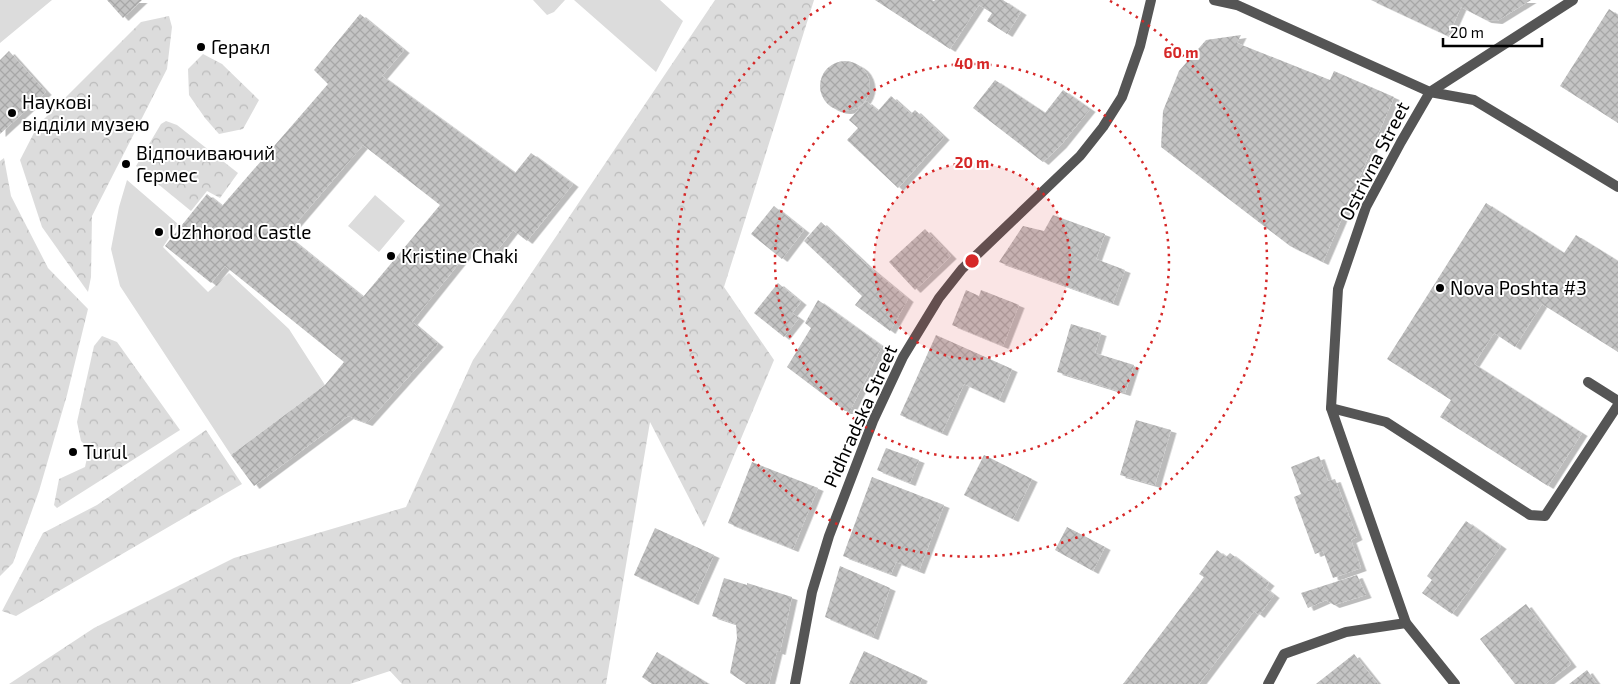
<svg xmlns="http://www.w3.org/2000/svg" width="1618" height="684" font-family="'Exo 2',sans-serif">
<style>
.grass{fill:#dcdcdc}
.forest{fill:url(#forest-crowns)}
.building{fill:url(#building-cross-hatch);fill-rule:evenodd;filter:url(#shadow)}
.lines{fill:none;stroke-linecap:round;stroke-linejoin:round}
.lane{stroke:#555;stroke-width:10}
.street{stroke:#555;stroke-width:10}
.ring{fill:none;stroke:#d62828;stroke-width:2.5;stroke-dasharray:2.5 5}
.poi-dot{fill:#000;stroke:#fff;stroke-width:2}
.labels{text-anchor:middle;stroke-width:4;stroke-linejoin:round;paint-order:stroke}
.poi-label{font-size:19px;fill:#000;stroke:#fff;text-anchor:start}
.street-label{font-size:19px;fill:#000;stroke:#fff}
.centre{fill:#d62828;stroke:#fff;stroke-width:2.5}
.ring-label{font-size:15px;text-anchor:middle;font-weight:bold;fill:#d62828;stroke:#fff;stroke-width:4;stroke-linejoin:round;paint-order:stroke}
</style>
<defs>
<pattern id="forest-crowns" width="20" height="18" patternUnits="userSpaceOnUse" patternTransform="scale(1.25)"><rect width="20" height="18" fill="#dcdcdc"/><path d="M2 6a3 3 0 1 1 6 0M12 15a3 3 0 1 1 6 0" fill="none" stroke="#bbb"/></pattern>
<pattern id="building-cross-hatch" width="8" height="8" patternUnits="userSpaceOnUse" patternTransform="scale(1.25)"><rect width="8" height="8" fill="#c4c4c4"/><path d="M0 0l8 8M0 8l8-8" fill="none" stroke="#a7a7a7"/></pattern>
<filter id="shadow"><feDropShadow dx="5.5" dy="3" stdDeviation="0" flood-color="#0004"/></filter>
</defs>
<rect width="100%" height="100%" fill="#fff"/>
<!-- grass -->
<path class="grass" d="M 0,0 L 52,0 L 0,43 Z
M 533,0 L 565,0 L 554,12 L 547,15 Z
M 574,0 L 660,0 L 683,21 L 656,72 Z
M 127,180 L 178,224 L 163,247 L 208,292 L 229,273 L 289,329 L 325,385 L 231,455 L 120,286 L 111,249 L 119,207 Z
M 375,195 L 405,221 L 379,252 L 348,226 Z"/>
<!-- forest -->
<path class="forest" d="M 715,0 L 814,0 L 724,287 L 774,360 L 704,527 L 650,422 L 606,684 L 402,684 L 390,671 L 350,684 L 9,684 L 94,628 L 234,558 L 406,507 L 473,360 Z
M 169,16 L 172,27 L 167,69 L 92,216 L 91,277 L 88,292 L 42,227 L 20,160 L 38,125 L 141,22 Z
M 203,54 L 222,64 L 259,100 L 243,129 L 219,134 L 205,118 L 189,95 L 188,69 Z
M 166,121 L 177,125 L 238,173 L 220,198 L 207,191 L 191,211 L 136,166 L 161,124 Z
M 4,158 L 11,196 L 48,268 L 88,309 L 67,395 L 39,491 L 13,563 L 0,576 L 0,161 Z
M 102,336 L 117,342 L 180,430 L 57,508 L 54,505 L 59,479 L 85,467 L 89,449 L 81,441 L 77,422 L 94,346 Z
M 206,430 L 242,484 L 16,616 L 2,611 L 43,533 L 97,505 Z"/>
<!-- building -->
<path class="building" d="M 107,0 L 142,0 L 123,18 Z
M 875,0 L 932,0 L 934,1 L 935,0 L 1003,0 L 1021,12 L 1007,34 L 987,21 L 992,13 L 979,5 L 950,49 Z
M 1371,0 L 1531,0 L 1497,21 L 1486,20 L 1461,7 L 1448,36 Z
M 1609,9 L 1618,15 L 1618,123 L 1560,86 Z
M 360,14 L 404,50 L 382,76 L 515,173 L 531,153 L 573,184 L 527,241 L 513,230 L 493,256 L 476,242 L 412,322 L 438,344 L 367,423 L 348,416 L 254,486 L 231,455 L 325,385 L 344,362 L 225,266 L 211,283 L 165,246 L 207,194 L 222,206 L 328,84 L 314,70 ZM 363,145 L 440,205 L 363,297 L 286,235 Z
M 1241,35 L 1237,43 L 1330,80 L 1334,71 L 1394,97 L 1323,262 L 1290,246 L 1161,147 L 1163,111 L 1179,71 L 1206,40 Z
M 9,51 L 46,92 L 0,134 L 0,60 Z
M820 86a25 25 0 1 1 50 0a25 25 0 1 1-50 0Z
M 995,80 L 1045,113 L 1063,90 L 1090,109 L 1061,145 L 1043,162 L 973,108 Z
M 891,96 L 911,114 L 915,110 L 944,137 L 898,188 L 847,140 L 858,128 L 849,120 L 866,101 L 878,111 Z
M 1486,203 L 1564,253 L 1576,235 L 1618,261 L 1618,352 L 1542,304 L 1515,347 L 1494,333 L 1474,364 L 1582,433 L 1548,486 L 1440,417 L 1451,400 L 1387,359 Z
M 774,206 L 804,230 L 782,259 L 751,234 Z
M 1053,215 L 1105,234 L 1096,259 L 1125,270 L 1113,303 L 999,262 L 1023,226 L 1044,231 Z
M 821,222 L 868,266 L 908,299 L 890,331 L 855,305 L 862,296 L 804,241 Z
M 925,229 L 951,256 L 915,290 L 889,262 Z
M 778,283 L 801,302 L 792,313 L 799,318 L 784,337 L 754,313 Z
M 966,290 L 979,296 L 981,290 L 1019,305 L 1003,346 L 952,325 Z
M 818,300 L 882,346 L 850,411 L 845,411 L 787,367 L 811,328 L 805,323 Z
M 1071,324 L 1101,333 L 1095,353 L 1134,365 L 1125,393 L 1057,372 Z
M 936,335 L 1012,369 L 999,400 L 964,384 L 942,433 L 900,415 Z
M 1136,420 L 1171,430 L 1155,485 L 1120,475 Z
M 886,448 L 919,460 L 910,483 L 877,470 Z
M 984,455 L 1032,479 L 1013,519 L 964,495 Z
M 1319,456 L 1328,481 L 1335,479 L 1357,537 L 1351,540 L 1361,568 L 1333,578 L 1323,551 L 1315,554 L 1294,497 L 1301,494 L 1291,467 Z
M 752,462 L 818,488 L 793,549 L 728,523 Z
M 872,477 L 944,505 L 919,571 L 896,562 L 891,574 L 843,556 Z
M 1466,521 L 1501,546 L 1452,614 L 1422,593 L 1432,580 L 1427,576 Z
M 1067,527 L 1105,547 L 1093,571 L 1055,550 Z
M 655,528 L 714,555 L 693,602 L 634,575 Z
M 1217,550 L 1226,557 L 1230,553 L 1269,583 L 1265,588 L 1274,595 L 1259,615 L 1254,611 L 1199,684 L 1123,684 L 1204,577 L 1199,574 Z
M 840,566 L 890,588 L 873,637 L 825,617 Z
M 1357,575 L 1366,595 L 1334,605 L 1326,600 L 1308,608 L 1301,593 Z
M 724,578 L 747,585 L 747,583 L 792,597 L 780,652 L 777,651 L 769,684 L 746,684 L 730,673 L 737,638 L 736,624 L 712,616 Z
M 1526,604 L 1571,664 L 1545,684 L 1515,684 L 1480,639 Z
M 864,651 L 922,678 L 920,684 L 849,684 Z
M 657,652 L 709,684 L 652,684 L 642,677 Z
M 1354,654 L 1378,684 L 1316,684 Z
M 1587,670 L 1597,684 L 1569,684 Z"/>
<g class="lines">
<!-- lane -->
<path class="lane" d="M 1430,92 L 1474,100 L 1618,187
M 1588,382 L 1618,401
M 1331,408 L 1386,422 L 1530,515 L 1545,516 L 1618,405
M 1268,684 L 1284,654 L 1346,632 L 1406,623"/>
<!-- street -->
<path class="street" d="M 1214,0 L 1237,5 L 1430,92
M 795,684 L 812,592 L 829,536 L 873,421 L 903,357 L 939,298 L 962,269 L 1080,156 L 1103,127 L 1122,97 L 1140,46 L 1151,0
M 1455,684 L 1406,623 L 1331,408 L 1338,289 L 1366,207 L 1401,142 L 1430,92 L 1573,0"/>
</g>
<!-- distance rings -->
<circle cx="972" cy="261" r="98" fill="#d62828" fill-opacity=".12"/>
<g class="ring">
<circle cx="972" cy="261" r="98"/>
<circle cx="972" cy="261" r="197"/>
<path d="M1110 1A295 295 0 1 1 834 1"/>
</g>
<!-- markers -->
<g class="poi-dot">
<circle cx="201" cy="47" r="5"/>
<circle cx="12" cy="113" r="5"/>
<circle cx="126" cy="164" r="5"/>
<circle cx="159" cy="232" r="5"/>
<circle cx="391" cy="256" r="5"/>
<circle cx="1440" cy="288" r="5"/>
<circle cx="73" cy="452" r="5"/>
</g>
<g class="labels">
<!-- poi labels -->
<g class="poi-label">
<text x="211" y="54">Геракл</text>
<text x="22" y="109">Наукові<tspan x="22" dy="22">відділи музею</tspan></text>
<text x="136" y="160">Відпочиваючий<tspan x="136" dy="22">Гермес</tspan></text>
<text x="169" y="239">Uzhhorod Castle</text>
<text x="401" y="263">Kristine Chaki</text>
<text x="1450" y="295">Nova Poshta #3</text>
<text x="83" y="459">Turul</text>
</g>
<!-- street labels -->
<g class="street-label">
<text transform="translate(1374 161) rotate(-63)" y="7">Ostrivna Street</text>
<text transform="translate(860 416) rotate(-66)" y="7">Pidhradska Street</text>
</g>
</g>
<circle cx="972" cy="261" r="8" class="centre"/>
<g class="ring-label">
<text x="1181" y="58">60 m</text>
<text x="972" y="69">40 m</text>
<text x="972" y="168">20 m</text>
</g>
<!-- scale -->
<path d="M1443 38v8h99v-8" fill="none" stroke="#000000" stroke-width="2.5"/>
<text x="1450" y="38" font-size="15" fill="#000000" stroke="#ffffff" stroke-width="4" paint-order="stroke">20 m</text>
</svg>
